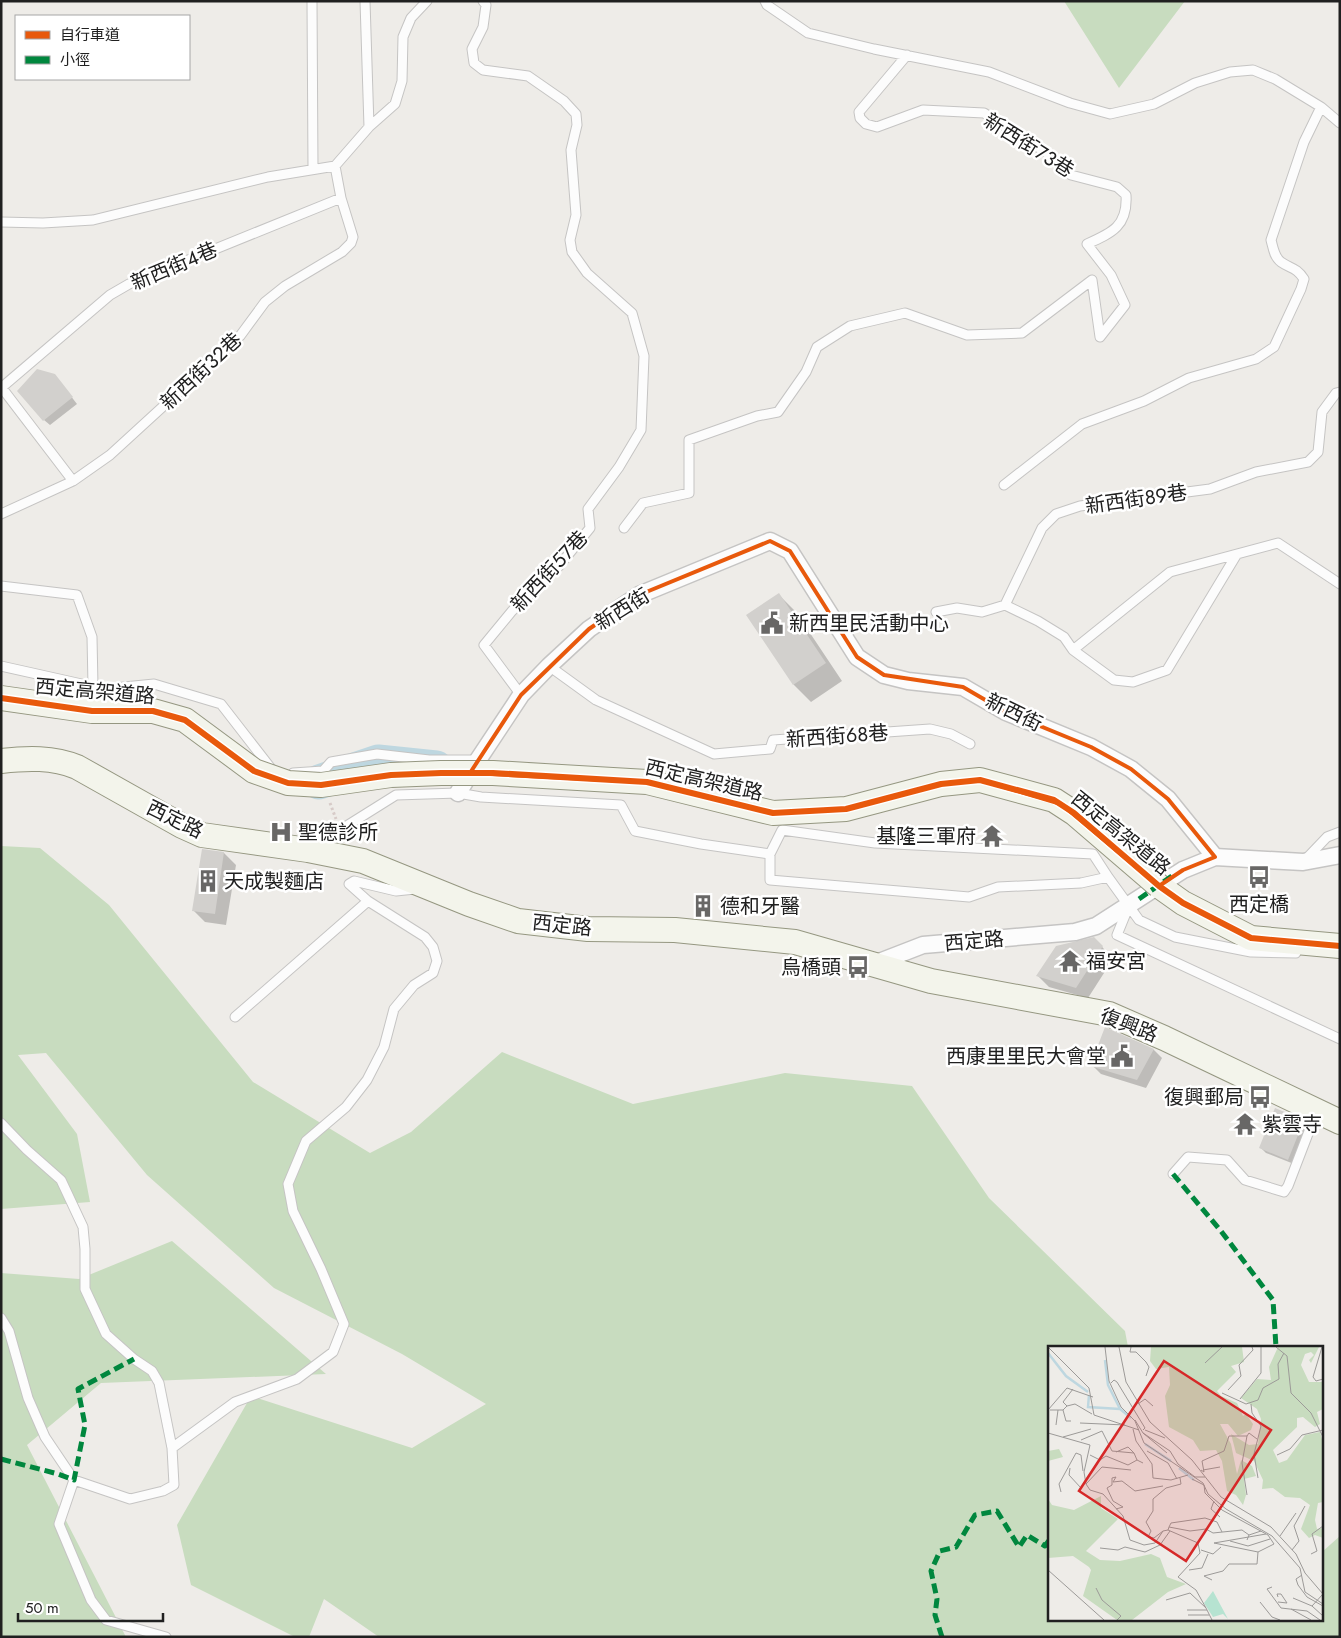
<svg xmlns="http://www.w3.org/2000/svg" width="1341" height="1638" font-family="Jost,'Noto Sans TC',sans-serif">
<style>
.forest{fill:#c8dcbf}
.shadow{fill:#0003}
.lines{fill:none;stroke-linecap:round;stroke-linejoin:round}
.river{stroke:#bed7e0;stroke-width:35}
.building{fill:#d2d0cd}
.lane-casing{stroke:#c5c4c3;stroke-width:11}
.street-casing{stroke:#c5c4c3;stroke-width:19}
.secondary-casing{stroke:#959781;stroke-width:26}
.path{stroke:#d7cbc8;stroke-width:3;stroke-dasharray:2.5 2.5;stroke-linecap:butt}
.lane{stroke:#fcfcfc;stroke-width:9}
.street{stroke:#fcfcfc;stroke-width:16}
.secondary{stroke:#f3f4eb;stroke-width:24}
.secondary-bridge-casing{stroke:#959781;stroke-width:26;stroke-linecap:butt}
.secondary-bridge{stroke:#f3f4eb;stroke-width:24}
.quiet{stroke:#00873e;stroke-width:5;stroke-dasharray:10 5;stroke-linecap:butt}
.cycleway-casing{stroke:#fff;stroke-width:9}
.cycleway{stroke:#e8590c;stroke-width:6}
.marked{fill:none;stroke:#e8590c;stroke-width:4;stroke-linejoin:round}
.labels{text-anchor:middle;stroke-width:5;stroke-linejoin:round;paint-order:stroke}
.street-label{font-size:20px;fill:#202020;stroke:#fff}
.poi-label{font-size:20px;fill:#202020;stroke:#fff;text-anchor:start}
.inset-river{fill:none;stroke:#bed7e0;stroke-width:2.5}
.inset-road{fill:none;stroke:#9c9a98;stroke-width:1}
.view{fill:#d62828;fill-opacity:0.15;stroke:#d62828;stroke-width:2.5}
.inset-edge{fill:none;stroke:#202020;stroke-width:2.5}
</style>
<rect width="100%" height="100%" fill="#eeece8"/>
<!-- forest -->
<path class="forest" d="M 1064,1 L 1185,1 L 1119,88 Z
M 1,846 L 40,848 L 109,905 L 253,1082 L 370,1153 L 411,1132 L 502,1052 L 633,1104 L 785,1073 L 912,1086 L 989,1198 L 1125,1331 L 1128,1347 L 1050,1347 L 1050,1619 L 1322,1619 L 1322,1552 L 1340,1536 L 1340,1637 L 379,1637 L 324,1599 L 309,1637 L 295,1637 L 191,1585 L 177,1525 L 251,1396 L 412,1448 L 486,1404 L 402,1354 L 274,1288 L 147,1175 L 46,1053 L 18,1055 L 77,1134 L 90,1202 L 1,1209 Z
M 172,1241 L 326,1374 L 101,1383 L 27,1445 L 126,1637 L 1,1637 L 1,1273 L 79,1279 Z"/>
<!-- shadow -->
<path class="shadow" d="M 60,382 L 77,404 L 50,425 L 44,420 Z
M 779,595 L 796,612 L 842,681 L 811,702 L 794,685 L 748,615 Z
M 203,850 L 224,853 L 236,865 L 226,925 L 205,922 L 193,910 Z
M 1094,938 L 1113,959 L 1088,998 L 1049,987 L 1038,976 Z
M 1105,1029 L 1154,1050 L 1162,1058 L 1146,1088 L 1101,1074 L 1092,1065 Z
M 1303,1121 L 1309,1127 L 1294,1164 L 1266,1153 L 1261,1148 Z"/>
<g class="lines">
<!-- river -->
<path class="river" d="M 319,782 L 378,762 L 436,768"/>
</g>
<!-- building -->
<path class="building" d="M 37,369 L 55,374 L 73,397 L 43,421 L 17,391 Z
M 779,593 L 826,663 L 793,685 L 746,615 Z
M 202,849 L 224,852 L 215,914 L 192,911 Z
M 1094,937 L 1103,946 L 1076,988 L 1036,976 L 1056,946 Z
M 1105,1027 L 1154,1049 L 1137,1080 L 1090,1066 Z
M 1275,1108 L 1304,1120 L 1288,1160 L 1259,1148 Z"/>
<g class="lines">
<defs>
<path id="lane" d="M 312,1 L 313,169
M 483,1 L 486,5 L 483,27 L 472,49 L 474,63 L 483,70 L 528,76 L 564,101 L 576,114 L 577,125 L 571,150 L 576,215 L 570,240 L 572,252 L 587,273 L 632,313 L 644,356 L 641,430 L 619,467 L 588,509 L 590,528 L 559,566 L 512,611 L 484,645 L 521,695
M 765,1 L 767,5 L 808,33 L 874,49 L 989,72 L 1070,103 L 1110,114 L 1154,104 L 1195,83 L 1230,72 L 1253,70 L 1275,79 L 1321,107 L 1340,123
M 369,127 L 395,104 L 402,81 L 403,37 L 411,18 L 427,1
M 1,222 L 43,223 L 93,220 L 268,177 L 335,166 L 369,127 L 365,1
M 1,388 L 110,295 L 129,284 L 341,198 L 335,166
M 2,388 L 73,481
M 1004,485 L 1082,424 L 1144,401 L 1189,378 L 1256,359 L 1274,347 L 1301,289 L 1304,279 C 1296,267 1291,269 1281,262 C 1274,257 1273,247 1271,240 L 1304,142 L 1321,107
M 1,514 L 73,481 L 110,455 L 240,336 L 265,302 L 285,286 L 342,252 L 351,243 L 353,237 L 341,198
M 624,528 L 643,503 L 689,493 L 689,440 L 757,416 L 778,412 L 806,372 L 817,347 L 850,326 L 905,313 L 967,335 L 1022,333 L 1092,280 L 1100,337 L 1125,305 L 1111,275 L 1087,244 C 1112,233 1128,226 1126,195 L 1117,187 L 1071,175 L 1047,153 L 984,113 L 923,110 L 877,127 L 866,124 L 860,118 L 859,112 L 907,55
M 1,586 L 77,595 L 92,637 L 93,686
M 1005,605 L 1038,621 L 1064,637 L 1073,650 L 1170,572 L 1278,543 L 1340,584
M 936,612 L 957,608 L 982,612 L 1005,605 L 1042,528 L 1056,514 L 1080,506 L 1210,489 L 1256,472 L 1308,462 L 1318,452 L 1322,412 L 1336,393 L 1340,392
M 1073,650 L 1114,680 L 1133,682 L 1167,670 L 1237,554
M 1,666 L 104,689 L 154,684 L 221,704 L 273,771
M 549,666 L 596,700 L 714,754 L 770,749 L 773,740 L 930,729 L 951,734 L 970,744
M 293,773 L 323,771 L 331,762 L 377,754 L 429,760 L 478,760
M 313,847 L 396,795 L 458,793 L 481,797 L 621,805 L 635,831 L 701,844 L 770,854
M 1305,860 L 1327,837 L 1340,832
M 1108,877 L 1093,854 L 875,843 L 782,830 L 770,854 L 770,880 L 969,897 L 998,887 L 1081,883 L 1108,877 L 1139,920 L 1175,937 L 1251,952 L 1296,953
M 1128,908 L 1117,935 L 1340,1039
M 235,1017 L 368,901
M 1,1123 L 27,1150 L 61,1180 L 83,1227 L 85,1249 L 85,1289 L 106,1334 L 134,1359 L 152,1371 L 159,1383 L 172,1448
M 1173,1174 L 1188,1157 L 1227,1160 L 1245,1180 L 1284,1192 L 1288,1186 L 1316,1113
M 1,1318 L 9,1331 L 28,1398 L 45,1437 L 74,1480 L 59,1524 L 91,1600 L 106,1620 L 166,1637
M 74,1480 L 130,1499 L 163,1491 L 174,1485 L 172,1448 L 235,1402 L 297,1379 L 333,1352 L 344,1324 L 321,1269 L 293,1211 L 288,1184 L 306,1141 L 346,1107 L 367,1080 L 384,1047 L 394,1009 L 414,985 L 433,973 L 437,961 L 433,947 L 425,937 L 368,901 L 349,884 L 354,881 L 396,891 L 415,889"/>
<path id="street" d="M 458,793 L 478,760 L 521,695 L 549,666 L 589,629 L 639,595 L 770,541 L 790,551 L 857,657 L 884,675 L 908,681 L 963,687 L 1006,712 L 1091,747 L 1131,769 L 1168,799 L 1215,857
M 874,964 L 923,945 L 1075,932 L 1096,926 L 1183,870 L 1215,857 L 1303,862 L 1340,855"/>
<path id="secondary" d="M 1,761 C 27,758 53,757 77,767 L 182,826 L 202,835 L 308,850 L 363,861 L 469,904 L 518,921 L 588,929 L 675,930 L 795,942 L 931,981 L 1109,1014 L 1164,1038 L 1340,1122
M 1159,886 L 1183,903 L 1251,938 L 1340,946"/>
</defs>
<!-- lane casing -->
<use href="#lane" class="lane-casing"/>
<!-- street casing -->
<use href="#street" class="street-casing"/>
<!-- secondary casing -->
<use href="#secondary" class="secondary-casing"/>
<!-- path -->
<path class="path" d="M 330,803 L 336,819"/>
<!-- lane -->
<use href="#lane" class="lane"/>
<!-- street -->
<use href="#street" class="street"/>
<!-- secondary -->
<use href="#secondary" class="secondary"/>
<defs>
<path id="secondary-bridge" d="M 1,698 L 92,711 L 153,711 L 185,720 L 254,771 L 288,783 L 321,785 L 391,775 L 441,773 L 493,773 L 647,782 L 773,813 L 846,809 L 941,784 L 980,780 L 1054,800 L 1074,813 L 1159,886"/>
</defs>
<!-- secondary-bridge casing -->
<use href="#secondary-bridge" class="secondary-bridge-casing"/>
<!-- secondary-bridge -->
<use href="#secondary-bridge" class="secondary-bridge"/>
<!-- quiet -->
<path class="quiet" d="M 1139,899 L 1172,876
M 1173,1174 L 1221,1231 L 1273,1300 L 1276,1347
M 1,1459 L 58,1474 L 74,1480 L 85,1425 L 78,1389 L 134,1359
M 942,1637 L 935,1615 L 937,1599 L 931,1571 L 940,1551 L 956,1547 L 975,1515 L 997,1511 L 1019,1547 L 1027,1535 L 1045,1546 L 1050,1539"/>
<defs>
<path id="cycleway" d="M 1,698 L 92,711 L 153,711 L 185,720 L 254,771 L 288,783 L 321,785 L 391,775 L 441,773 L 493,773 L 647,782 L 773,813 L 846,809 L 941,784 L 980,780 L 1054,800 L 1074,813 L 1159,886 L 1183,903 L 1251,938 L 1340,946"/>
</defs>
<!-- cycleway casing -->
<use href="#cycleway" class="cycleway-casing"/>
<!-- cycleway -->
<use href="#cycleway" class="cycleway"/>
</g>
<!-- marked area -->
<path class="marked" d="M 770,541 L 790,551 L 857,657 L 884,675 L 963,687 L 1006,712 L 1091,747 L 1131,769 L 1168,799 L 1215,857 L 1183,870 L 1159,886 L 1061,804 L 980,780 L 941,784 L 846,809 L 773,813 L 647,782 L 470,773 L 521,695 L 589,629 L 639,595 Z"/>
<!-- icons -->
<defs>
<symbol id="civic-bare" viewBox="-9 -9 18 18"><path d="M-.6-6.5H3V-4.5H.6V-3L4-1V1h2V6H-6V1h2V-1L-.6-3ZM-1.2 2.5V6h2.4V2.5Z" fill="#686766" stroke="#fff" stroke-width="2.5" paint-order="stroke"/></symbol>
<symbol id="hospital-bare" viewBox="-9 -9 18 18"><path d="M-5-5h3v3.5h4V-5h3V5h-3V1.5h-4V5h-3Z" fill="#686766" stroke="#fff" stroke-width="2.5" paint-order="stroke"/></symbol>
<symbol id="temple-bare" viewBox="-9 -9 18 18"><path d="M0-6L5-2H3V0L6.5 2.5H4V6H1.5V3h-3V6H-4V2.5H-6.5L-3 0V-2H-5Z" fill="#686766" stroke="#fff" stroke-width="2.5" paint-order="stroke"/></symbol>
<symbol id="bus-bare" viewBox="-9 -9 18 18"><path d="M-5-6H5V4H4V6H2V4H-2V6H-4V4H-5ZM-3.5-4V0h7V-4ZM-3.5 1.2v1.5H-2V1.2ZM2 1.2v1.5H3.5V1.2Z" fill="#686766" stroke="#fff" stroke-width="2.5" paint-order="stroke"/></symbol>
<symbol id="building-bare" viewBox="-9 -9 18 18"><path d="M-4-6H4V6H1V3H-1V6H-4ZM-2.5-4.3h1.7v1.8h-1.7ZM.8-4.3h1.7v1.8H.8ZM-2.5-1h1.7V.8h-1.7ZM.8-1h1.7V.8H.8Z" fill="#686766" stroke="#fff" stroke-width="2.5" paint-order="stroke"/></symbol>
</defs>
<g fill-rule="evenodd">
<use href="#civic-bare" x="756" y="607" width="32" height="32"/>
<use href="#hospital-bare" x="265" y="816" width="32" height="32"/>
<use href="#temple-bare" x="976" y="820" width="32" height="32"/>
<use href="#bus-bare" x="1243" y="861" width="32" height="32"/>
<use href="#building-bare" x="192" y="865" width="32" height="32"/>
<use href="#building-bare" x="687" y="890" width="32" height="32"/>
<use href="#temple-bare" x="1054" y="945" width="32" height="32"/>
<use href="#bus-bare" x="842" y="951" width="32" height="32"/>
<use href="#civic-bare" x="1106" y="1040" width="32" height="32"/>
<use href="#bus-bare" x="1244" y="1081" width="32" height="32"/>
<use href="#temple-bare" x="1229" y="1108" width="32" height="32"/>
</g>
<g class="labels">
<!-- street labels -->
<g class="street-label">
<text transform="translate(1029 145) rotate(32)" y="7">新西街73巷</text>
<text transform="translate(174 266) rotate(-23)" y="7">新西街4巷</text>
<text transform="translate(201 371) rotate(-43)" y="7">新西街32巷</text>
<text transform="translate(1136 499) rotate(-8)" y="7">新西街89巷</text>
<text transform="translate(549 571) rotate(-47)" y="7">新西街57巷</text>
<text transform="translate(622 609) rotate(-32)" y="7">新西街</text>
<text transform="translate(95 691) rotate(5)" y="7">西定高架道路</text>
<text transform="translate(1014 712) rotate(26)" y="7">新西街</text>
<text transform="translate(837 736) rotate(-4)" y="7">新西街68巷</text>
<text transform="translate(704 780) rotate(13)" y="7">西定高架道路</text>
<text transform="translate(175 819) rotate(26)" y="7">西定路</text>
<text transform="translate(1121 833) rotate(39)" y="7">西定高架道路</text>
<text transform="translate(562 925) rotate(6)" y="7">西定路</text>
<text transform="translate(974 941) rotate(-5)" y="7">西定路</text>
<text transform="translate(1129 1025) rotate(21)" y="7">復興路</text>
</g>
<!-- poi labels -->
<g class="poi-label">
<text x="789" y="630">新西里民活動中心</text>
<text x="298" y="839">聖德診所</text>
<text x="976" y="843" text-anchor="end">基隆三軍府</text>
<text x="224" y="888">天成製麵店</text>
<text x="1259" y="911" text-anchor="middle">西定橋</text>
<text x="720" y="913">德和牙醫</text>
<text x="1086" y="968">福安宮</text>
<text x="841" y="974" text-anchor="end">烏橋頭</text>
<text x="1106" y="1063" text-anchor="end">西康里里民大會堂</text>
<text x="1244" y="1104" text-anchor="end">復興郵局</text>
<text x="1262" y="1131">紫雲寺</text>
</g>
</g>
<!-- overview -->
<g transform="translate(1048 1346)">
<rect width="275" height="275" fill="#eeece8"/>
<path d="M 103,1 L 194,1 L 196,16 L 183,20 L 188,26 L 169,45 L 173,50 L 189,57 L 195,70 L 198,68 L 205,78 L 203,84 L 190,90 L 180,78 L 172,78 L 183,98 L 189,128 L 193,114 L 204,120 L 208,130 L 196,133 L 198,149 L 195,159 L 188,149 L 179,145 L 174,115 L 168,104 L 152,105 L 145,94 L 121,81 L 117,50 L 122,39 L 121,21 L 108,23 L 102,15 ZM 230,1 L 271,1 L 263,17 L 261,14 L 266,9 L 263,6 L 257,8 L 253,19 L 261,36 L 275,36 L 275,63 L 269,66 L 272,78 L 267,81 L 255,71 L 249,72 L 249,81 L 225,104 L 231,117 L 239,114 L 257,89 L 272,86 L 275,97 L 275,156 L 270,157 L 267,174 L 269,183 L 275,182 L 275,192 L 267,189 L 261,192 L 253,183 L 262,159 L 252,152 L 237,151 L 225,142 L 214,143 L 215,134 L 206,115 L 188,107 L 183,88 L 201,99 L 210,98 L 213,73 L 209,63 L 193,52 L 209,33 L 223,34 L 221,21 ZM 11,103 L 15,111 L 0,115 L 0,105 ZM 53,150 L 53,162 L 70,173 L 38,205 L 52,214 L 72,215 L 103,208 L 112,212 L 119,231 L 138,238 L 120,246 L 84,274 L 69,274 L 35,250 L 43,224 L 41,221 L 25,210 L 0,212 L 0,153 L 4,159 L 26,164 Z" fill="#c8dcbf"/>
<path d="M 165,245 L 180,273 L 175,268 L 165,271 L 156,257 Z" fill="#b6e3d1"/>
<path class="inset-river" d="M 0,7 L 18,30 L 40,46M 57,14 L 60,39 L 72,63 L 83,72M 41,49 L 40,61 L 72,63M 97,98 L 123,115M 131,122 L 146,134"/>
<path class="inset-road" d="M 0,1 L 41,42 L 46,69 L 91,84M 57,1 L 61,35 L 73,61 L 87,75 L 96,97 L 155,137 L 160,148 L 178,163 L 224,190 L 252,222 L 257,246 L 275,258M 71,1 L 78,36 L 102,76 L 144,114 L 173,151 L 223,181 L 248,208 L 257,227 L 275,248M 83,1 L 82,6 L 88,6 L 98,16 L 101,21 L 98,30M 228,1 L 239,10 L 243,47 L 263,67 L 275,91M 274,1 L 265,31 L 268,35 L 275,33M 157,17 L 174,1M 63,37 L 66,34 L 69,36 L 97,82 L 95,84M 180,44 L 193,30 L 191,19 L 205,4 L 204,1M 174,47 L 198,58 L 210,54 L 215,42 L 231,33 L 230,18 L 236,7M 192,53 L 213,27 L 213,1M 90,58 L 97,53 L 105,60M 203,58 L 204,67 L 213,80 L 206,108 L 210,132M 19,60 L 27,58 L 44,68M 0,64 L 19,42 L 45,51M 2,64 L 15,64 L 19,60 L 15,56 L 25,43M 15,64 L 18,75 L 23,75M 87,74 L 95,87 L 122,105 L 130,118 L 147,131 L 157,131M 32,77 L 77,79M 8,79 L 10,64M 85,83 L 88,95 L 104,118 L 105,132 L 123,134 L 140,129M 97,84 L 117,92M 0,87 L 42,99 L 36,126 L 38,138 L 42,144 L 55,148 L 75,170 L 82,194 L 96,199 L 107,197 L 115,185 L 120,184 L 150,197 L 152,207 L 130,231 L 148,244 L 158,262M 95,87 L 119,107M 199,90 L 194,117 L 199,149M 15,91 L 43,83M 33,94 L 54,85 L 64,105 L 86,107 L 89,114M 99,105 L 120,117 L 129,133M 68,106 L 80,101 L 86,107M 42,109 L 52,114 L 58,110 L 80,119 L 89,114 L 95,117M 229,109 L 242,103 L 254,89 L 275,84M 22,122 L 21,129 L 33,142M 153,124 L 156,126 L 154,115 L 176,105 L 181,90 L 199,90 L 201,87 L 209,93M 155,124 L 172,121M 144,133 L 156,139 L 157,147 L 174,164 L 220,189 L 226,198 L 210,206M 38,138 L 54,121 L 83,124M 13,146 L 11,138 L 28,107 L 33,109 L 35,125M 166,155 L 163,163 L 172,171M 68,163 L 75,161 L 65,155 L 59,142 L 64,139 L 64,132 L 68,131 L 65,136 L 74,135 L 87,145 L 115,140M 121,181 L 123,177 L 157,172 L 169,176 L 174,186M 120,184 L 121,181 L 142,185 L 158,183 L 165,187 L 194,184 L 201,189M 115,185 L 106,192 L 100,191 L 103,185 L 98,176 L 105,165 L 105,153 L 118,142 L 133,138 L 132,132M 232,190 L 248,167M 199,194 L 201,189 L 213,185M 182,195 L 200,200 L 222,193M 52,202 L 70,204 L 77,201 L 97,206 L 112,199 L 122,185M 153,204 L 165,208 L 173,201M 244,204 L 251,195 L 246,180 L 257,160M 210,206 L 166,197 L 218,188M 263,208 L 269,205 L 264,188 L 275,180M 0,224 L 56,274M 141,224 L 154,222 L 160,208M 254,229 L 248,233 L 250,239 L 259,251 L 275,260M 164,234 L 156,230 L 175,225 L 181,218 L 209,218 L 210,206M 224,241 L 219,243 L 233,262 L 259,265 L 272,274M 48,242 L 54,254 L 73,270 L 69,274M 245,252 L 264,260 L 275,270M 118,254 L 142,247 L 158,262 L 164,274M 212,256 L 224,271 L 232,274M 230,256 L 239,257 L 233,248 L 229,248 L 230,251M 264,260 L 275,248M 243,263 L 263,274M 139,264 L 159,264M 140,269 L 161,269"/>
<path class="view" d="M 116,15 L 223,84 L 138,215 L 31,145 Z"/>
<rect width="275" height="275" class="inset-edge"/>
</g>
<!-- border -->
<rect width="1341" height="1638" fill="none" stroke="#202020" stroke-width="5"/>
<!-- legend -->
<rect x="15" y="15" width="175" height="65" fill="#ffffff" stroke="#a6a6a6"/>
<rect x="25" y="31" width="25" height="8" fill="#e8590c" stroke="#a6a6a6"/>
<text x="60" y="40" font-size="15" fill="#202020">自行車道</text>
<rect x="25" y="56" width="25" height="8" fill="#00873e" stroke="#a6a6a6"/>
<text x="60" y="65" font-size="15" fill="#202020">小徑</text>
<!-- scale -->
<path d="M18 1613v8h145v-8" fill="none" stroke="#202020" stroke-width="2.5"/>
<text x="25" y="1613" font-size="15" fill="#202020" stroke="#ffffff" stroke-width="4" paint-order="stroke">50 m</text>
</svg>
